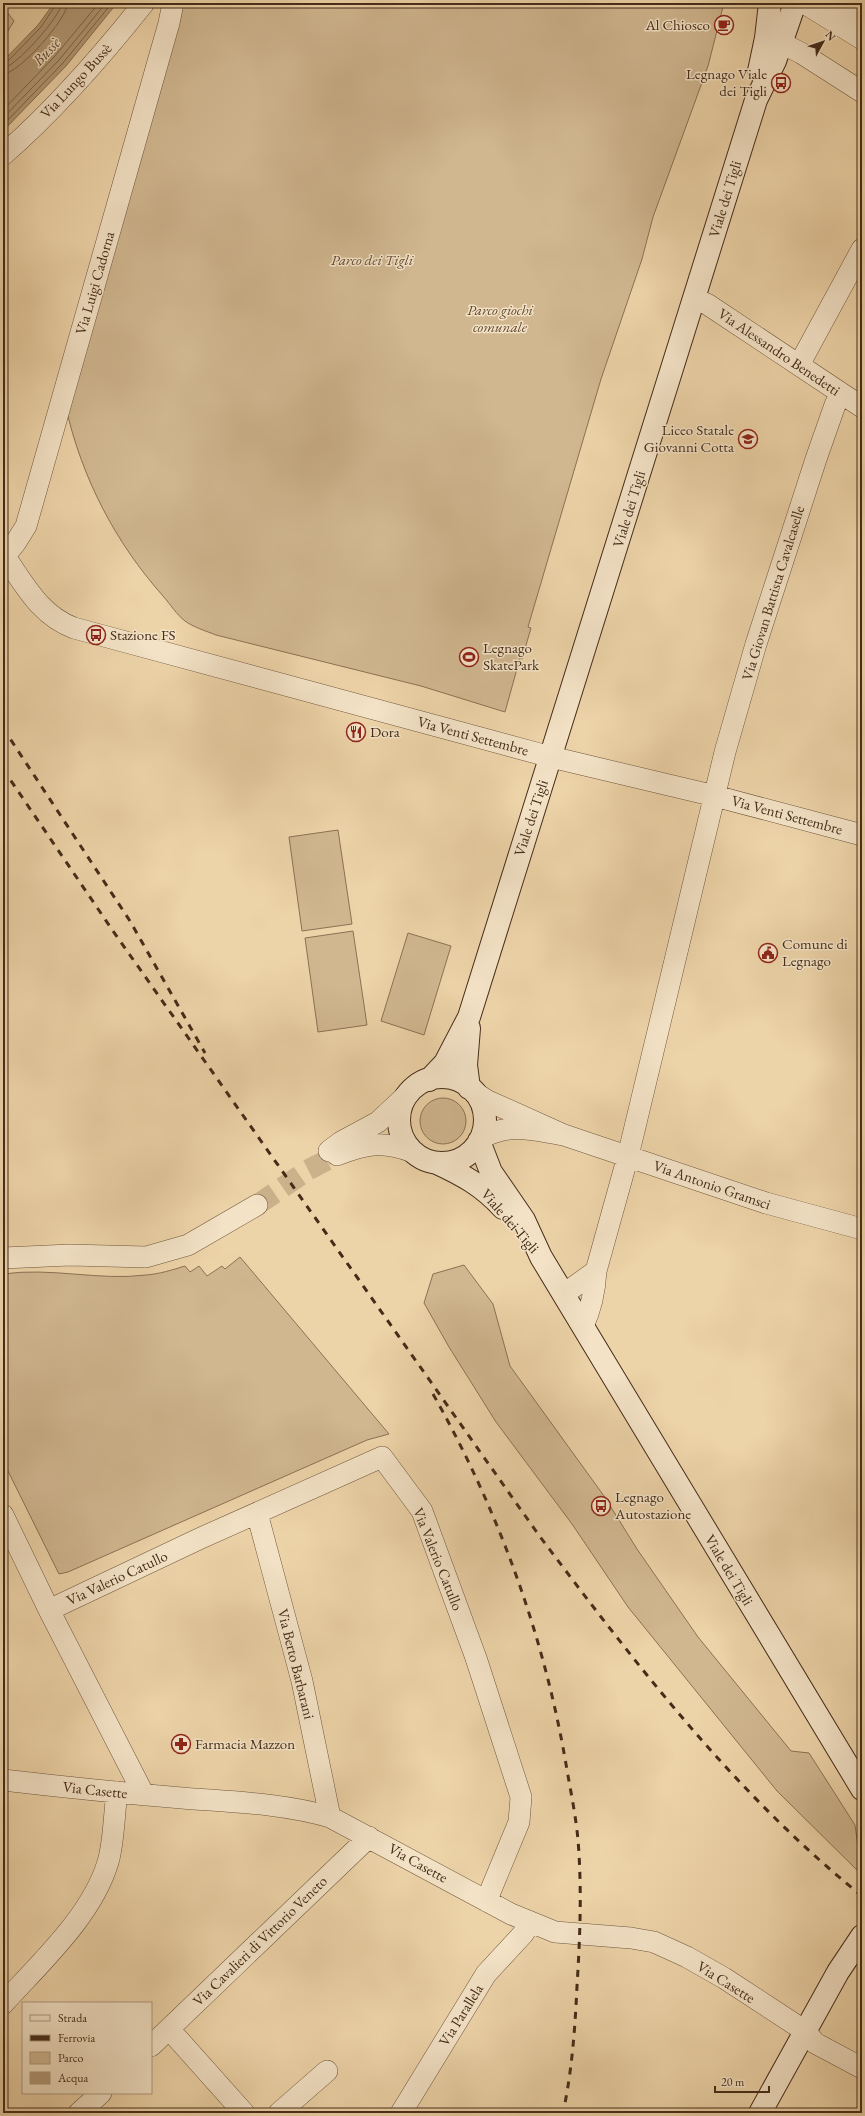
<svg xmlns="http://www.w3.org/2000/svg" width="865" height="2116" font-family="'EB Garamond',serif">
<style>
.green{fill:#d0b790;stroke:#8a7254}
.water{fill:#b49a77;stroke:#886e51}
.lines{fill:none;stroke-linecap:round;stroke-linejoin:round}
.shore{stroke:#7c6348;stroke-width:1}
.street-tunnel{stroke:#cbb28b;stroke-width:21;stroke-dasharray:21 10;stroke-linecap:butt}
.street-casing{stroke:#6f563d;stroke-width:22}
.secondary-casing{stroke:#452c19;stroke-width:24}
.street{stroke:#f3e2c6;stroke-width:21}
.secondary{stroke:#f3e2c6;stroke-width:22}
.rail{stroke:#452c19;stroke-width:3;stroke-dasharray:7 7;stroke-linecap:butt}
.labels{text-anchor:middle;stroke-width:3;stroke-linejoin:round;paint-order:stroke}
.poi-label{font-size:15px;fill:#452c19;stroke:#f3e2c6;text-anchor:start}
.street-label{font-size:15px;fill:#452c19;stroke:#f3e2c6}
.park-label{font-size:15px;font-style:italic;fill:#614831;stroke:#f3e2c6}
.water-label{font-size:16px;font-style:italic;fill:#614830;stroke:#f3e2c6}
</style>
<rect width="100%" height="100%" fill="#edd3a8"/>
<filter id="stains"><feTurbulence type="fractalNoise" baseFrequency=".005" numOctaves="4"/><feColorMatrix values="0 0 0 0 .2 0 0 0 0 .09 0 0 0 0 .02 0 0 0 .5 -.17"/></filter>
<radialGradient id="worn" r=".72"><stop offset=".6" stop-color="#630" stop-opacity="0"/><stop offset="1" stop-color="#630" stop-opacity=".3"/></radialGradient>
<!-- green -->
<path class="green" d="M 186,3 L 724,3 L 708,66 L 653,217 L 642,259 L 601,379 L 528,627 L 531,628 L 522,659 L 520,658 L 505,712 L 421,686 L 216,635 C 206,631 193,627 185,621 C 177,615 170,604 163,596 C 115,542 82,478 66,408 L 178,7 L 184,7 Z
M 3,7 L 14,21 L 3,39 Z
M 338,830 L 352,924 L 302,931 L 289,837 Z
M 353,931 L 367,1025 L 318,1032 L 305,938 Z
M 408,933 L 451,946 L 424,1035 L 381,1021 Z
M420 1121a23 23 0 1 1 46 0a23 23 0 1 1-46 0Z
M 240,1257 L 389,1434 L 367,1440 L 68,1572 L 59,1574 L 3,1461 L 3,1274 C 51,1267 99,1281 146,1275 C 159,1274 172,1270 185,1266 L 190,1272 L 199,1266 L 207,1276 L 222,1266 L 225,1269 Z
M 464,1265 L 493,1304 L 510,1366 L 604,1496 L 637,1549 L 698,1637 L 791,1751 L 809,1753 L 855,1825 L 862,1875 L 777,1791 L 628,1607 L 572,1524 L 496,1422 L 449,1347 L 424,1303 L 433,1274 Z"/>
<!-- water -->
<path class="water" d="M 54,3 L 117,3 L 66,66 L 3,131 L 3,61 L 38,25 Z"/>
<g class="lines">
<!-- shore -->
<path class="shore" d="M 3,63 L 7,62 L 41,27 L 57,3
M 3,68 C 15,68 61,16 62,3
M 3,74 C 19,74 67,19 68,3
M 3,110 L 55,56 L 99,3
M 3,118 L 59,60 L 106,3
M 3,125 L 63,63 L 112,3"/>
<!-- street-tunnel -->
<path class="street-tunnel" d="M 257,1205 L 308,1170 L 333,1157"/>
<defs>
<path id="street" d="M 804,3 L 862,39
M 838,3 L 862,27
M 781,43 L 801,53 L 862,92
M 3,155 C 55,110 101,57 144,3
M 694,299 L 707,304 L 862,407
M 799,365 L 862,249
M 3,554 C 24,583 39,615 74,628 L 551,757 L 715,796 L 862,835
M 5,556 L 16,542 L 26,526 L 169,23 L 173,3
M 474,1092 L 486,1100 L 564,1135 C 532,1130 511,1122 481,1138
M 564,1135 L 766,1203 L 862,1229
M 329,1151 L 341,1142 L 378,1122 L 409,1093
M 337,1155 C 366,1144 383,1140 413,1152
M 3,1258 L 70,1255 L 146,1257 L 188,1245 L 257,1205
M 564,1294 L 596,1271
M 583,1326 C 591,1309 595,1291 596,1271 L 628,1156 L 725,752 L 756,644 L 816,459 L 835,405 L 841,393
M 257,1513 L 302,1681 L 330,1817
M 3,1515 L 49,1610 L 144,1795
M 49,1610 L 201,1538 L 382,1457 L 422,1511 L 476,1658 L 521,1797 L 519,1822 L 490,1892 L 488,1902
M 3,1780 C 63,1787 122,1793 182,1798 C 231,1802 282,1803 330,1817 L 511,1914 L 555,1932 L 631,1938 L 654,1942 L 687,1957 L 724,1978 L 805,2031 L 815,2043 L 862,2068
M 3,2004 C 40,1963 92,1916 108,1862 C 114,1842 114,1814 117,1792
M 169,2029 L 244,2113
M 151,2046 L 369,1837
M 79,2113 L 101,2093
M 279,2113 L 327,2071
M 401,2113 L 486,1974 L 523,1934 L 530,1923"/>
<path id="secondary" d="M 759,71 L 766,38 L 770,3
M 469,1028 L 466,1065 L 469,1088
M399 1120a43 43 0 1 1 86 0a43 43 0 1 1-86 0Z
M 429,1080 L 445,1063 L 469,1017 L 756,100 L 775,61 L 795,3
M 479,1141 L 491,1172 L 524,1220 L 541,1257 L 862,1789
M 437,1163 C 463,1175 483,1186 503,1208
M 760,2113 L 838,1972 L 862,1936"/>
</defs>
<!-- street casing -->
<use href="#street" class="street-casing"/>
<!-- secondary casing -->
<use href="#secondary" class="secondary-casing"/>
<!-- street -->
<use href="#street" class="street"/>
<!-- secondary -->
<use href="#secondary" class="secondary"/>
<!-- rail -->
<path class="rail" d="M 3,728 L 130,921 L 205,1053
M 3,769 L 113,931 L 538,1534 C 635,1663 735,1794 862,1896
M 433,1394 C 499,1511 545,1638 567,1770 C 571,1793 576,1817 578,1840 C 582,1889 580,1938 577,1986 C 575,2029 572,2071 563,2113"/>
</g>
<!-- icons -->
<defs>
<symbol id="cafe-ring" viewBox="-11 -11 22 22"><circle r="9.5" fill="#f3e2c6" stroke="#8f2418" stroke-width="1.5"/><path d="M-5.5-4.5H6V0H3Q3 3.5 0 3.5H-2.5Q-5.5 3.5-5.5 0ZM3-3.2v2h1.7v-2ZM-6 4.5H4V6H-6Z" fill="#8f2418"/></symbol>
<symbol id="bus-ring" viewBox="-11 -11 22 22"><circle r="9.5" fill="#f3e2c6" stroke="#8f2418" stroke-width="1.5"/><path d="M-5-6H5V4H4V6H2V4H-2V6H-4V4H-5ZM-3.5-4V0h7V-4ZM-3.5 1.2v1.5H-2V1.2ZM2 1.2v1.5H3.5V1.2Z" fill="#8f2418"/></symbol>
<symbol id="school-ring" viewBox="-11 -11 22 22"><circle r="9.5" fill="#f3e2c6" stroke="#8f2418" stroke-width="1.5"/><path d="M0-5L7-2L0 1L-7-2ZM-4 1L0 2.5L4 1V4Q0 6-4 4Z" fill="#8f2418"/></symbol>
<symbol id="stadium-ring" viewBox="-11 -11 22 22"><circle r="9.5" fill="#f3e2c6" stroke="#8f2418" stroke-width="1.5"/><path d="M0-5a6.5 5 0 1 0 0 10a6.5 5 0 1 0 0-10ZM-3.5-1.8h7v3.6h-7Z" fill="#8f2418"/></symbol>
<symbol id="restaurant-ring" viewBox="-11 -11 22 22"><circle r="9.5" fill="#f3e2c6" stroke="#8f2418" stroke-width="1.5"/><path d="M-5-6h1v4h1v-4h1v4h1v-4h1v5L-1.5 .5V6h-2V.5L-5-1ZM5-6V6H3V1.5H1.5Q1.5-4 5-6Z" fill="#8f2418"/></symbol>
<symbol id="civic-ring" viewBox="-11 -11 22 22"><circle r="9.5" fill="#f3e2c6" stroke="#8f2418" stroke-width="1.5"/><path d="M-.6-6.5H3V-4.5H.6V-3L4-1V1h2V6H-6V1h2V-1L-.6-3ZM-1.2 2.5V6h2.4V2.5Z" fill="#8f2418"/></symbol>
<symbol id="pharmacy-ring" viewBox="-11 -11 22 22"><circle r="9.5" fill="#f3e2c6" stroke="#8f2418" stroke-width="1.5"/><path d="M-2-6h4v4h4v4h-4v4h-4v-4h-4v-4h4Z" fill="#8f2418"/></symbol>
</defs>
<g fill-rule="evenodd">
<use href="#cafe-ring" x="713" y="14" width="22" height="22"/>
<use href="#bus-ring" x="770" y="72" width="22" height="22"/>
<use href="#school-ring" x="737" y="428" width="22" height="22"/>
<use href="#bus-ring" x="85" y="624" width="22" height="22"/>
<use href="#stadium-ring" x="458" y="646" width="22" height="22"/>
<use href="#restaurant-ring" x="345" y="721" width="22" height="22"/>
<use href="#civic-ring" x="757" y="942" width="22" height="22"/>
<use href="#bus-ring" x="590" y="1495" width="22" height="22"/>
<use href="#pharmacy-ring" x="170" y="1733" width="22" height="22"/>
</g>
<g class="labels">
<!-- poi labels -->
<g class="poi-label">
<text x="710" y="30" text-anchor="end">Al Chiosco</text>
<text x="767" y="79" text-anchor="end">Legnago Viale<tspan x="767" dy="17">dei Tigli</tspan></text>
<text x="734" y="435" text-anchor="end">Liceo Statale<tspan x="734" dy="17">Giovanni Cotta</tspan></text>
<text x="110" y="640">Stazione FS</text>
<text x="483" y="653">Legnago<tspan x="483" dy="17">SkatePark</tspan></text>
<text x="370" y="737">Dora</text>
<text x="782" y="949">Comune di<tspan x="782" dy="17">Legnago</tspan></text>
<text x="615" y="1502">Legnago<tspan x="615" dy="17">Autostazione</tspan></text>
<text x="195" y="1749">Farmacia Mazzon</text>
</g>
<!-- street labels -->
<g class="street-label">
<text transform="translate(76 81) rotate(-47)" y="5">Via Lungo Bussè</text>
<text transform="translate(725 199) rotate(-73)" y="5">Viale dei Tigli</text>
<text transform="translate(95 283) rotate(-74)" y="5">Via Luigi Cadorna</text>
<text transform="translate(779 352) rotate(34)" y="5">Via Alessandro Benedetti</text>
<text transform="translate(629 509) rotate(-73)" y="5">Viale dei Tigli</text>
<text transform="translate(773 593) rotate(-73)" y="5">Via Giovan Battista Cavalcaselle</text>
<text transform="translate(473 736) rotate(15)" y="5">Via Venti Settembre</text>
<text transform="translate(787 815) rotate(15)" y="5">Via Venti Settembre</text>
<text transform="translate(531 818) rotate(-72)" y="5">Viale dei Tigli</text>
<text transform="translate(712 1185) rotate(19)" y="5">Via Antonio Gramsci</text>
<text transform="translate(510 1221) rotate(49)" y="5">Viale dei Tigli</text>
<text transform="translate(438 1559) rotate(68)" y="5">Via Valerio Catullo</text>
<text transform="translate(729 1570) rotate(59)" y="5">Viale dei Tigli</text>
<text transform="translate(117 1578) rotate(-25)" y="5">Via Valerio Catullo</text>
<text transform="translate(296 1664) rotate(76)" y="5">Via Berto Barbarani</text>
<text transform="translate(95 1790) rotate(6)" y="5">Via Casette</text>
<text transform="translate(418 1863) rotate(29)" y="5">Via Casette</text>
<text transform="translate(260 1941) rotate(-44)" y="5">Via Cavalieri di Vittorio Veneto</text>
<text transform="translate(726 1982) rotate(32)" y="5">Via Casette</text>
<text transform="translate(461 2015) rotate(-58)" y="5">Via Parallela</text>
</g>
<!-- park labels -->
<g class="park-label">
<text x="372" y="265">Parco dei Tigli</text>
<text x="500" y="315">Parco giochi<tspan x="500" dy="17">comunale</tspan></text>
</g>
<!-- water labels -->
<g class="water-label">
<text transform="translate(46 51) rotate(-47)" y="6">Bussè</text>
</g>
</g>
<!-- margin -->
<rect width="865" height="2116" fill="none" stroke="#edd3a8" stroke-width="16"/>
<rect x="4" y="4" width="857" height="2108" fill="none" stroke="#452c19" stroke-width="2"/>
<rect x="8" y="8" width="849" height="2100" fill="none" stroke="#452c19"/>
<!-- legend -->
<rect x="22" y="2002" width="130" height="92" fill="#f3e2c6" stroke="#ad9981"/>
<rect x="30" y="2015" width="20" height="6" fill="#f3e2c6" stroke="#ad9981"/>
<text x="58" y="2022" font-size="12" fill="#452c19">Strada</text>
<rect x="30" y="2035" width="20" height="6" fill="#452c19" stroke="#ad9981"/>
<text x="58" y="2042" font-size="12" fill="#452c19">Ferrovia</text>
<rect x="30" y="2052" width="20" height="12" fill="#d0b790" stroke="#ad9981"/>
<text x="58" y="2062" font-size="12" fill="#452c19">Parco</text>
<rect x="30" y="2072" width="20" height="12" fill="#b49a77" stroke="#ad9981"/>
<text x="58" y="2082" font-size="12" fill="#452c19">Acqua</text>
<!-- north arrow -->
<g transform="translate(823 42) rotate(50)" stroke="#f3e2c6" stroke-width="3" paint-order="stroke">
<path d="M0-3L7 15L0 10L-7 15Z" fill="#452c19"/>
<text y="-6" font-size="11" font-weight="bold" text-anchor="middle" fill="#452c19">N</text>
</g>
<!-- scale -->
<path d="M715 2086v6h54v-6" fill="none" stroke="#452c19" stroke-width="2"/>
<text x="721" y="2086" font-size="12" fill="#452c19" stroke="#f3e2c6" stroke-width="3" paint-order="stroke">20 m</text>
<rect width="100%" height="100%" filter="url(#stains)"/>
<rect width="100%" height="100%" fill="url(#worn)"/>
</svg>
